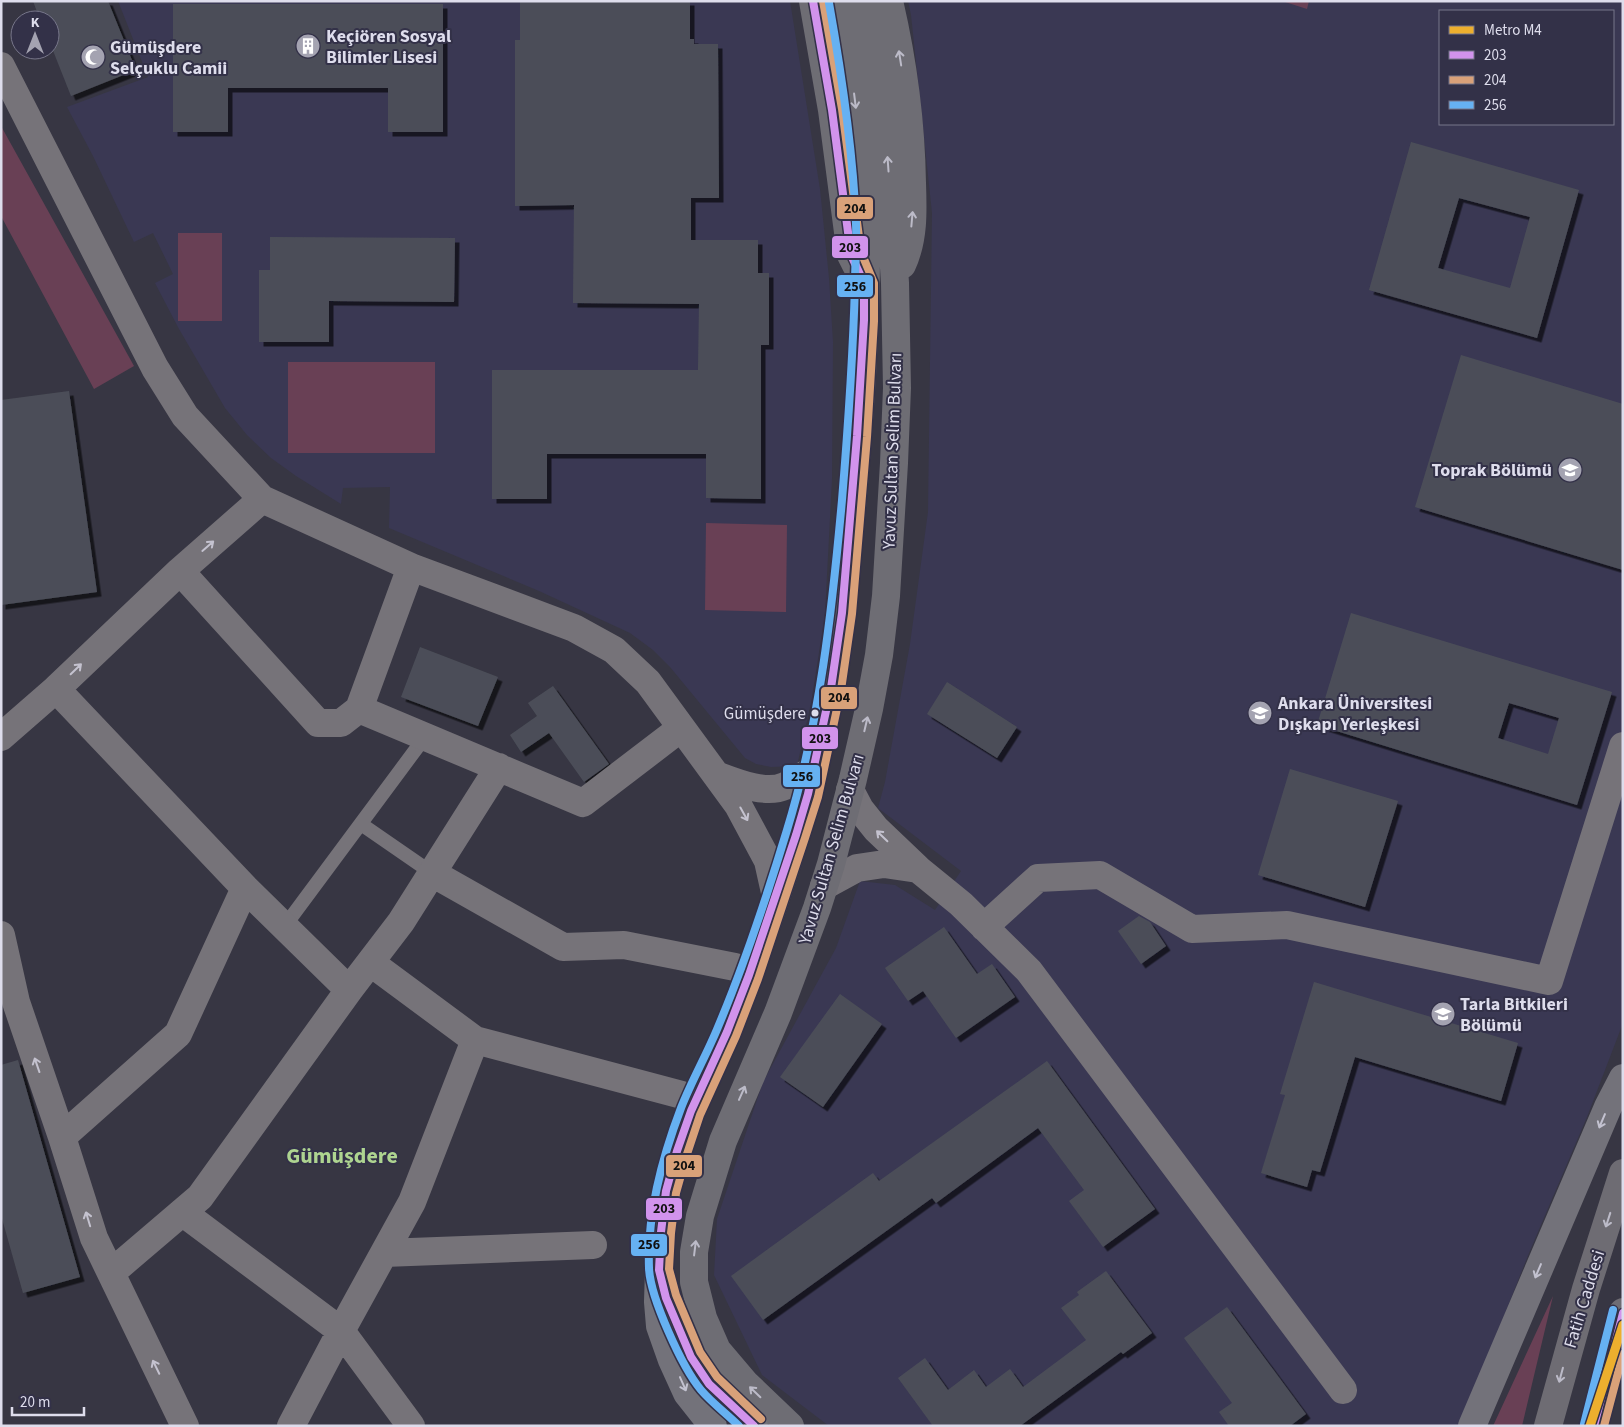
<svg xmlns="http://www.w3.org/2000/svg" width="1624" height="1427" font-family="'Source Sans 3',sans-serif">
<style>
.built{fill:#3a3853;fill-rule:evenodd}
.green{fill:#694055}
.building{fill:#4b4e58;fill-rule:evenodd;filter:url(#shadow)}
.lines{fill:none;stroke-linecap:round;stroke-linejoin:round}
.lane{stroke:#767379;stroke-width:14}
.street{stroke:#767379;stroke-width:28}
.secondary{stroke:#6e6d74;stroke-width:28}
.primary{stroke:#6e6c73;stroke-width:28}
.highway{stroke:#73727a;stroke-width:28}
.bus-1-casing{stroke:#333148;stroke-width:11}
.bus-2-casing{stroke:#333148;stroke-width:11}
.bus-3-casing{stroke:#333148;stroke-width:11}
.bus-1{stroke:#d193ec;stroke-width:8}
.bus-2{stroke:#d9a179;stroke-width:8}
.bus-3{stroke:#66b1f2;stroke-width:8}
.metro-1-casing{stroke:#333148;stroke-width:12}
.metro-1{stroke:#edaf2e;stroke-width:9}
.oneway{stroke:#bcbbc8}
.oneway2{stroke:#c4c2cf}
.oneway3{stroke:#c3c2d0}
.bus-dot{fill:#deddec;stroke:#333148;stroke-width:2}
.labels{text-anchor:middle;stroke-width:4;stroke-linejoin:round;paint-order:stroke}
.bus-label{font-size:17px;fill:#deddec;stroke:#333148;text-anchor:end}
.poi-label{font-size:18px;font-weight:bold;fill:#deddec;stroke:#333148;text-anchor:start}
.street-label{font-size:18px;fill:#deddec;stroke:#333148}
.district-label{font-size:22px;font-weight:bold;fill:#aed490;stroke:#333148}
.line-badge{stroke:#333148;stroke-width:2}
.pale-badge-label{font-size:14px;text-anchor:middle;font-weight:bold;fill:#111}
</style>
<defs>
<filter id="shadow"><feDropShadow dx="4.5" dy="4.5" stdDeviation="0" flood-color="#0009"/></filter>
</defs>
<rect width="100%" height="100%" fill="#373643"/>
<!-- built -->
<path class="built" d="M 118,1 L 790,1 L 820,189 L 829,278 L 833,342 L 832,479 L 825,614 L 811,703 L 797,766 L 771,767 L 756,764 L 745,758 L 670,667 L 653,650 L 630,633 L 539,591 L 389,528 L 390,487 L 343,488 L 341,504 L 296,476 L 271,458 L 247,435 L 225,408 L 179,329 L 155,283 L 173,274 L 153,233 L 134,242 L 93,156 L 67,107 L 148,77 Z
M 908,1 L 1623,1 L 1623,1023 L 1587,1117 L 1529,1253 L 1481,1374 L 1459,1426 L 829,1426 L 762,1375 L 714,1275 L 717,1219 L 763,1082 L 836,948 L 860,881 L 895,885 L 935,910 L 961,871 L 878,808 L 885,782 L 910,644 L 928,512 L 932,213 L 911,15 ZM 1440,11 L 1613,11 L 1613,124 L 1440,124 Z"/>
<!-- green -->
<path class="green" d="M 1282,1 L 1309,1 L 1307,9 Z
M 1,126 L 134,366 L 94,389 L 1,216 Z
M 178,233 L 222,233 L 222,321 L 178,321 Z
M 288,362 L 435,362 L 435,453 L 288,453 Z
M 706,523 L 787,525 L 786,612 L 705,610 Z
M 1553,1296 L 1522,1426 L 1493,1426 Z"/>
<!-- building -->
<path class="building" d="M 33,1 L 108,1 L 136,70 L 71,96 L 50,43 L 50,20 L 40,20 Z
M 520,1 L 690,1 L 690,39 L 694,39 L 694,44 L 718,44 L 719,198 L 691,198 L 691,240 L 758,240 L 758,273 L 769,273 L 769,345 L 761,345 L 761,499 L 706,498 L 706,454 L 547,454 L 547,499 L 492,499 L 492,370 L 698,370 L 699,304 L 573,303 L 574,205 L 515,206 L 515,40 L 520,40 Z
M 173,4 L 443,4 L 443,132 L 388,132 L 388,88 L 228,88 L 228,132 L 173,132 Z
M 1411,142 L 1579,190 L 1537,338 L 1369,290 ZM 1459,198 L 1530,217 L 1510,288 L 1438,268 Z
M 270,237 L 455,238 L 454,302 L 329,301 L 329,342 L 259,342 L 259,270 L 270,270 Z
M 1461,355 L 1623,404 L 1623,570 L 1415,507 Z
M 69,391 L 97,592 L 1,605 L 1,400 Z
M 1351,613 L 1612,692 L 1577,805 L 1317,725 ZM 1509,703 L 1559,718 L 1548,754 L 1498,738 Z
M 420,647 L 498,677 L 478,726 L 401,697 Z
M 947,682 L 1017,727 L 997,758 L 927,714 Z
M 553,686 L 609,764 L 584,782 L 549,733 L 521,752 L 510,735 L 537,716 L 528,703 Z
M 1290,769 L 1398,801 L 1365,907 L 1258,875 Z
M 1139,916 L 1150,922 L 1166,946 L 1141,964 L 1118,931 Z
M 944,927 L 977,974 L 992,964 L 1015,997 L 956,1038 L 923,991 L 908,1001 L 885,968 Z
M 1314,982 L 1518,1043 L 1501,1101 L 1355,1057 L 1320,1172 L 1312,1170 L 1307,1187 L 1261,1173 L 1285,1095 L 1280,1094 Z
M 840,994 L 882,1024 L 823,1107 L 780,1077 Z
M 18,1060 L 80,1277 L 23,1293 L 1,1215 L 1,1065 Z
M 1047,1061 L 1155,1209 L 1103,1247 L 1069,1201 L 1084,1190 L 1038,1128 L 936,1203 L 932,1198 L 763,1320 L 731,1276 L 873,1173 L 879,1181 Z
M 1106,1271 L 1152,1333 L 1123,1354 L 1121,1352 L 1020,1426 L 933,1426 L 898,1378 L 925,1358 L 948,1390 L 974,1370 L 986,1387 L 1010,1369 L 1023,1387 L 1086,1340 L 1061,1308 L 1079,1295 L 1077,1292 Z
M 1227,1307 L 1306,1414 L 1290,1426 L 1229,1426 L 1219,1412 L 1232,1403 L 1184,1338 Z"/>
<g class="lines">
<!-- lane -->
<path class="lane" d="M 361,824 L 432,873
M 284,927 L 425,737"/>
<!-- street -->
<path class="street" d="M 1,66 L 155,368 L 185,416 L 262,499 L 411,567 L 574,628 L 614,650 L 648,682 L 738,805 L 768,861 L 776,897
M 180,571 L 318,723 L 341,723 L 359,709 L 411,567
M 56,689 L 245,888 L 349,990
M 359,709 L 583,803 L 681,728
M 1,737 L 56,689 L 180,571 L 262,499
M 716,775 C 735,782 765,795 785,786 C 795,782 804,775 813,769
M 850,790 L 860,809 L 876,829 L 918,869 L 961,904 L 1029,971 L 1343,1390
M 432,873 L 563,947 L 624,945 L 735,967
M 824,886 L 857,868 L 884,864 L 918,869
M 984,927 L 1038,878 L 1100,875 L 1192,929 L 1287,925 L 1549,981 L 1623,746
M 1,935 L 16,1002 L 62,1137 L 94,1238 L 185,1426
M 371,963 L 475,1040 L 682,1095
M 62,1137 L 178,1034 L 245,888
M 182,1212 L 341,1331 L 411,1426
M 384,1253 L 593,1245
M 111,1273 L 200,1197 L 349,990 L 401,922 L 499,767
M 291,1426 L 341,1331 L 412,1202 L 475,1040"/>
<!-- secondary -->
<path class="secondary" d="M 813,1 L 832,110 L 851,255 L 856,265
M 889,1 C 903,61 911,122 912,183 C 913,211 914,239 902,265
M 709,1384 C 688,1352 666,1311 660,1273 C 658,1260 660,1244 661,1230 C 665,1190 676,1151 691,1113 C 702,1084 717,1056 729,1028 C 753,966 775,902 795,839 C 803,816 808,793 813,769 C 819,741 826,714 831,685 C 842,627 846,567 852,507 C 860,415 867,322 866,229 C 865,153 853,76 839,1
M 790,1426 L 745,1383 L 717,1350 L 703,1318 L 694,1282 L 694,1252 L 700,1216 L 723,1141 L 778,1013 L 817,908 L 831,864 L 853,779 L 869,709 L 879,655 L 886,596 L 894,463 L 897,388 L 895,283 L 885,127 L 864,1"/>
<!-- primary -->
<path class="primary" d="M 1548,1426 L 1586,1289 L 1623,1173
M 1594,1426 L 1623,1312"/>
<!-- highway -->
<path class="highway" d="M 659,1270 L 658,1302 L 660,1326 L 672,1360 L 687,1393 L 713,1426
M 709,1384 L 754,1426
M 1472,1426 L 1608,1107 L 1623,1078"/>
<defs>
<path id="bus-1" d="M 754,1426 L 709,1384 L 691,1357 L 666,1298 L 659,1270 L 661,1232 L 666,1191 L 677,1151 L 691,1111 L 727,1032 L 749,975 L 796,835 L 808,794 L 831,688 L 842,613 L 857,436 L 864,320 L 864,283 L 851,255 L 832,110 L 813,1
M 1594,1426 L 1623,1313"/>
<path id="bus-2" d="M 761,1419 L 717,1377 L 700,1352 L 676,1295 L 669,1269 L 671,1233 L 676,1193 L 687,1154 L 700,1115 L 736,1036 L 758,979 L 805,838 L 818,797 L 841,690 L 852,614 L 867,437 L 874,321 L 874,283 L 861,252 L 842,109 L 823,1
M 1604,1426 L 1623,1354"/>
<path id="bus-3" d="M 1584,1424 L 1613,1310
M 739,1426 C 727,1414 712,1403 701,1390 C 682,1367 650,1297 649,1268 C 647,1214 662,1158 681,1108 C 692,1080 707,1054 718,1027 C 745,963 767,896 787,830 C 820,722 832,611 842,500 C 848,428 853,356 855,284 C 855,264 857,244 856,224 C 853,150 842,76 829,3"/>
</defs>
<!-- bus-1 casing -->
<use href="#bus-1" class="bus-1-casing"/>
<!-- bus-2 casing -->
<use href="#bus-2" class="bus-2-casing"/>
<!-- bus-3 casing -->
<use href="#bus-3" class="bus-3-casing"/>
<!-- bus-1 -->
<use href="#bus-1" class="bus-1"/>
<!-- bus-2 -->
<use href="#bus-2" class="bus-2"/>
<!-- bus-3 -->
<use href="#bus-3" class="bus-3"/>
<defs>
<path id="metro-1" d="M 1590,1426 L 1623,1325"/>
</defs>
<!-- metro-1 casing -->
<use href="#metro-1" class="metro-1-casing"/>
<!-- metro-1 -->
<use href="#metro-1" class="metro-1"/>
</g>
<!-- one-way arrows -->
<defs><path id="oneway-shaft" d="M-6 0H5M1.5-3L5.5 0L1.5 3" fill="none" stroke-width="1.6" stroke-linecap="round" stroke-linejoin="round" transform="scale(1.25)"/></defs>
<g class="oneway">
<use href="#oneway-shaft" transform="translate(900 58) rotate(-99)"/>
<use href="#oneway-shaft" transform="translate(855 101) rotate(83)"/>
<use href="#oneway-shaft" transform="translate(888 164) rotate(-94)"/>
<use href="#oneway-shaft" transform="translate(912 219) rotate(-85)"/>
<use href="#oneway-shaft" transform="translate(866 724) rotate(-77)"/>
<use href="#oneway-shaft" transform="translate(742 1093) rotate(-66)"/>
<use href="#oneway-shaft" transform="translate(1608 1220) rotate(108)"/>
<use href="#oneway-shaft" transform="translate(695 1248) rotate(-83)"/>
<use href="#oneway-shaft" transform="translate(1561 1375) rotate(105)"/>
<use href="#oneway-shaft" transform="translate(755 1392) rotate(-136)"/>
</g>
<g class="oneway2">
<use href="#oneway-shaft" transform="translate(208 546) rotate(-41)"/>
<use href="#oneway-shaft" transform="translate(76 669) rotate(-44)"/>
<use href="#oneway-shaft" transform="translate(744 814) rotate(61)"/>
<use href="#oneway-shaft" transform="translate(882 836) rotate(-136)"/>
<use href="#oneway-shaft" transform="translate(37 1065) rotate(-109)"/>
<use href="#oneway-shaft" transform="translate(88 1219) rotate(-107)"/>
<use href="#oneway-shaft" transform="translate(156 1367) rotate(-116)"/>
</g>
<g class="oneway3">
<use href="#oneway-shaft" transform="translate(1602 1121) rotate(113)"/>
<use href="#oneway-shaft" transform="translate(1538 1271) rotate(113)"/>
<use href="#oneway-shaft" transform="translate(683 1384) rotate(66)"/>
</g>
<!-- icons -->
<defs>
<symbol id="building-disc" viewBox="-11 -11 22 22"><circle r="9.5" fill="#a4a3b1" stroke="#333148"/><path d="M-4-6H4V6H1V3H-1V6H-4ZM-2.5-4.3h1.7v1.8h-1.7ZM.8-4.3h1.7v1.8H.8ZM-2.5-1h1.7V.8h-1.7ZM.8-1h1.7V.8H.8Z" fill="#fff"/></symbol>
<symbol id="mosque-disc" viewBox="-11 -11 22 22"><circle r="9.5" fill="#a4a3b1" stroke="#333148"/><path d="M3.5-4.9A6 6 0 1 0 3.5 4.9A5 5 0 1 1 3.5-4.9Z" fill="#fff"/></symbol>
<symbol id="university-disc" viewBox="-11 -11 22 22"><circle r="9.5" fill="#a4a3b1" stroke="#333148"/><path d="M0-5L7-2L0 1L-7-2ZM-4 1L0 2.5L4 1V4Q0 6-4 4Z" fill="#fff"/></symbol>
<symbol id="school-disc" viewBox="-11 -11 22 22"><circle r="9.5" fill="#a4a3b1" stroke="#333148"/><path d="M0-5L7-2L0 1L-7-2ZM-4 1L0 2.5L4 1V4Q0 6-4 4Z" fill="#fff"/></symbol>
</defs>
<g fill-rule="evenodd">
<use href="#building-disc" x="294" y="32" width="28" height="28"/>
<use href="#mosque-disc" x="79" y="43" width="28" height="28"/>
<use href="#university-disc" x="1556" y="456" width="28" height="28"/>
<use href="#university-disc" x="1246" y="699" width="28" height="28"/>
<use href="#school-disc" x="1429" y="1000" width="28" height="28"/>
</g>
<!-- markers -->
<circle class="bus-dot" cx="815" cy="713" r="4.5"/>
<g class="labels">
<!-- bus labels -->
<g class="bus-label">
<text x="806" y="719">Gümüşdere</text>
</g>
<!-- poi labels -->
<g class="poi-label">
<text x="326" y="42">Keçiören Sosyal<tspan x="326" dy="21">Bilimler Lisesi</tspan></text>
<text x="110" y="53">Gümüşdere<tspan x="110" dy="21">Selçuklu Camii</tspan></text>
<text x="1552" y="476" text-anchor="end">Toprak Bölümü</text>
<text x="1278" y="709">Ankara Üniversitesi<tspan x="1278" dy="21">Dışkapı Yerleşkesi</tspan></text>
<text x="1460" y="1010">Tarla Bitkileri<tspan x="1460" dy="21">Bölümü</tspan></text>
</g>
<!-- street labels -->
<g class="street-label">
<text transform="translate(892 451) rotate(-88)" y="6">Yavuz Sultan Selim Bulvarı</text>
<text transform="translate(831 849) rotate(-74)" y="6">Yavuz Sultan Selim Bulvarı</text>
<text transform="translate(1584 1299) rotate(-73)" y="6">Fatih Caddesi</text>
</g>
<!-- district labels -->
<g class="district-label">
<text x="342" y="1163">Gümüşdere</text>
</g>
</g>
<g class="line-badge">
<rect x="836" y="196" width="38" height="24" rx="5" fill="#d9a179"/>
<rect x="831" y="235" width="38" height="24" rx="5" fill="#d193ec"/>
<rect x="836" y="274" width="38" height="24" rx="5" fill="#66b1f2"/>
<rect x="820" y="686" width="38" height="24" rx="5" fill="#d9a179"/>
<rect x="801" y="726" width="38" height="24" rx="5" fill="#d193ec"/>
<rect x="782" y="764" width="39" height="24" rx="5" fill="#66b1f2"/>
<rect x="665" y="1154" width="38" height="24" rx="5" fill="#d9a179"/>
<rect x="645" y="1197" width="38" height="24" rx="5" fill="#d193ec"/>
<rect x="630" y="1233" width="38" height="24" rx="5" fill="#66b1f2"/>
</g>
<g class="pale-badge-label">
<text x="855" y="213">204</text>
<text x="850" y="252">203</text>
<text x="855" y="291">256</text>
<text x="839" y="702">204</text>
<text x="820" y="743">203</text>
<text x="802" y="781">256</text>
<text x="684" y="1170">204</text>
<text x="664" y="1213">203</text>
<text x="649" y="1249">256</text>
</g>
<!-- border -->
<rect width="1624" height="1427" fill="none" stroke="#deddec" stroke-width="5"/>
<!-- legend -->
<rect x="1439" y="10" width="175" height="115" fill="#333148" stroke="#77768a"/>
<rect x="1449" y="26" width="25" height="8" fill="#edaf2e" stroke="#77768a"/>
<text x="1484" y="35" font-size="15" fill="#deddec">Metro M4</text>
<rect x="1449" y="51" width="25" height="8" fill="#d193ec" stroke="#77768a"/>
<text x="1484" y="60" font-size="15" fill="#deddec">203</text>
<rect x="1449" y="76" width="25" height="8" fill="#d9a179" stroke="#77768a"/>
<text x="1484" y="85" font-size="15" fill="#deddec">204</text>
<rect x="1449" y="101" width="25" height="8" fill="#66b1f2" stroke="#77768a"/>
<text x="1484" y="110" font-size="15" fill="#deddec">256</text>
<!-- north arrow -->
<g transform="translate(35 35)"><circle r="24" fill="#333148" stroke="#77768a"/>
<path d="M0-4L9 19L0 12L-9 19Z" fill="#a4a3b1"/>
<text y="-8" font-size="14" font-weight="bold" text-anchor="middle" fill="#deddec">K</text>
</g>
<!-- scale -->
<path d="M12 1407v8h72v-8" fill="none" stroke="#deddec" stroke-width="2.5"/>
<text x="20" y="1407" font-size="15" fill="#deddec" stroke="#333148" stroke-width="4" paint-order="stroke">20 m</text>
</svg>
